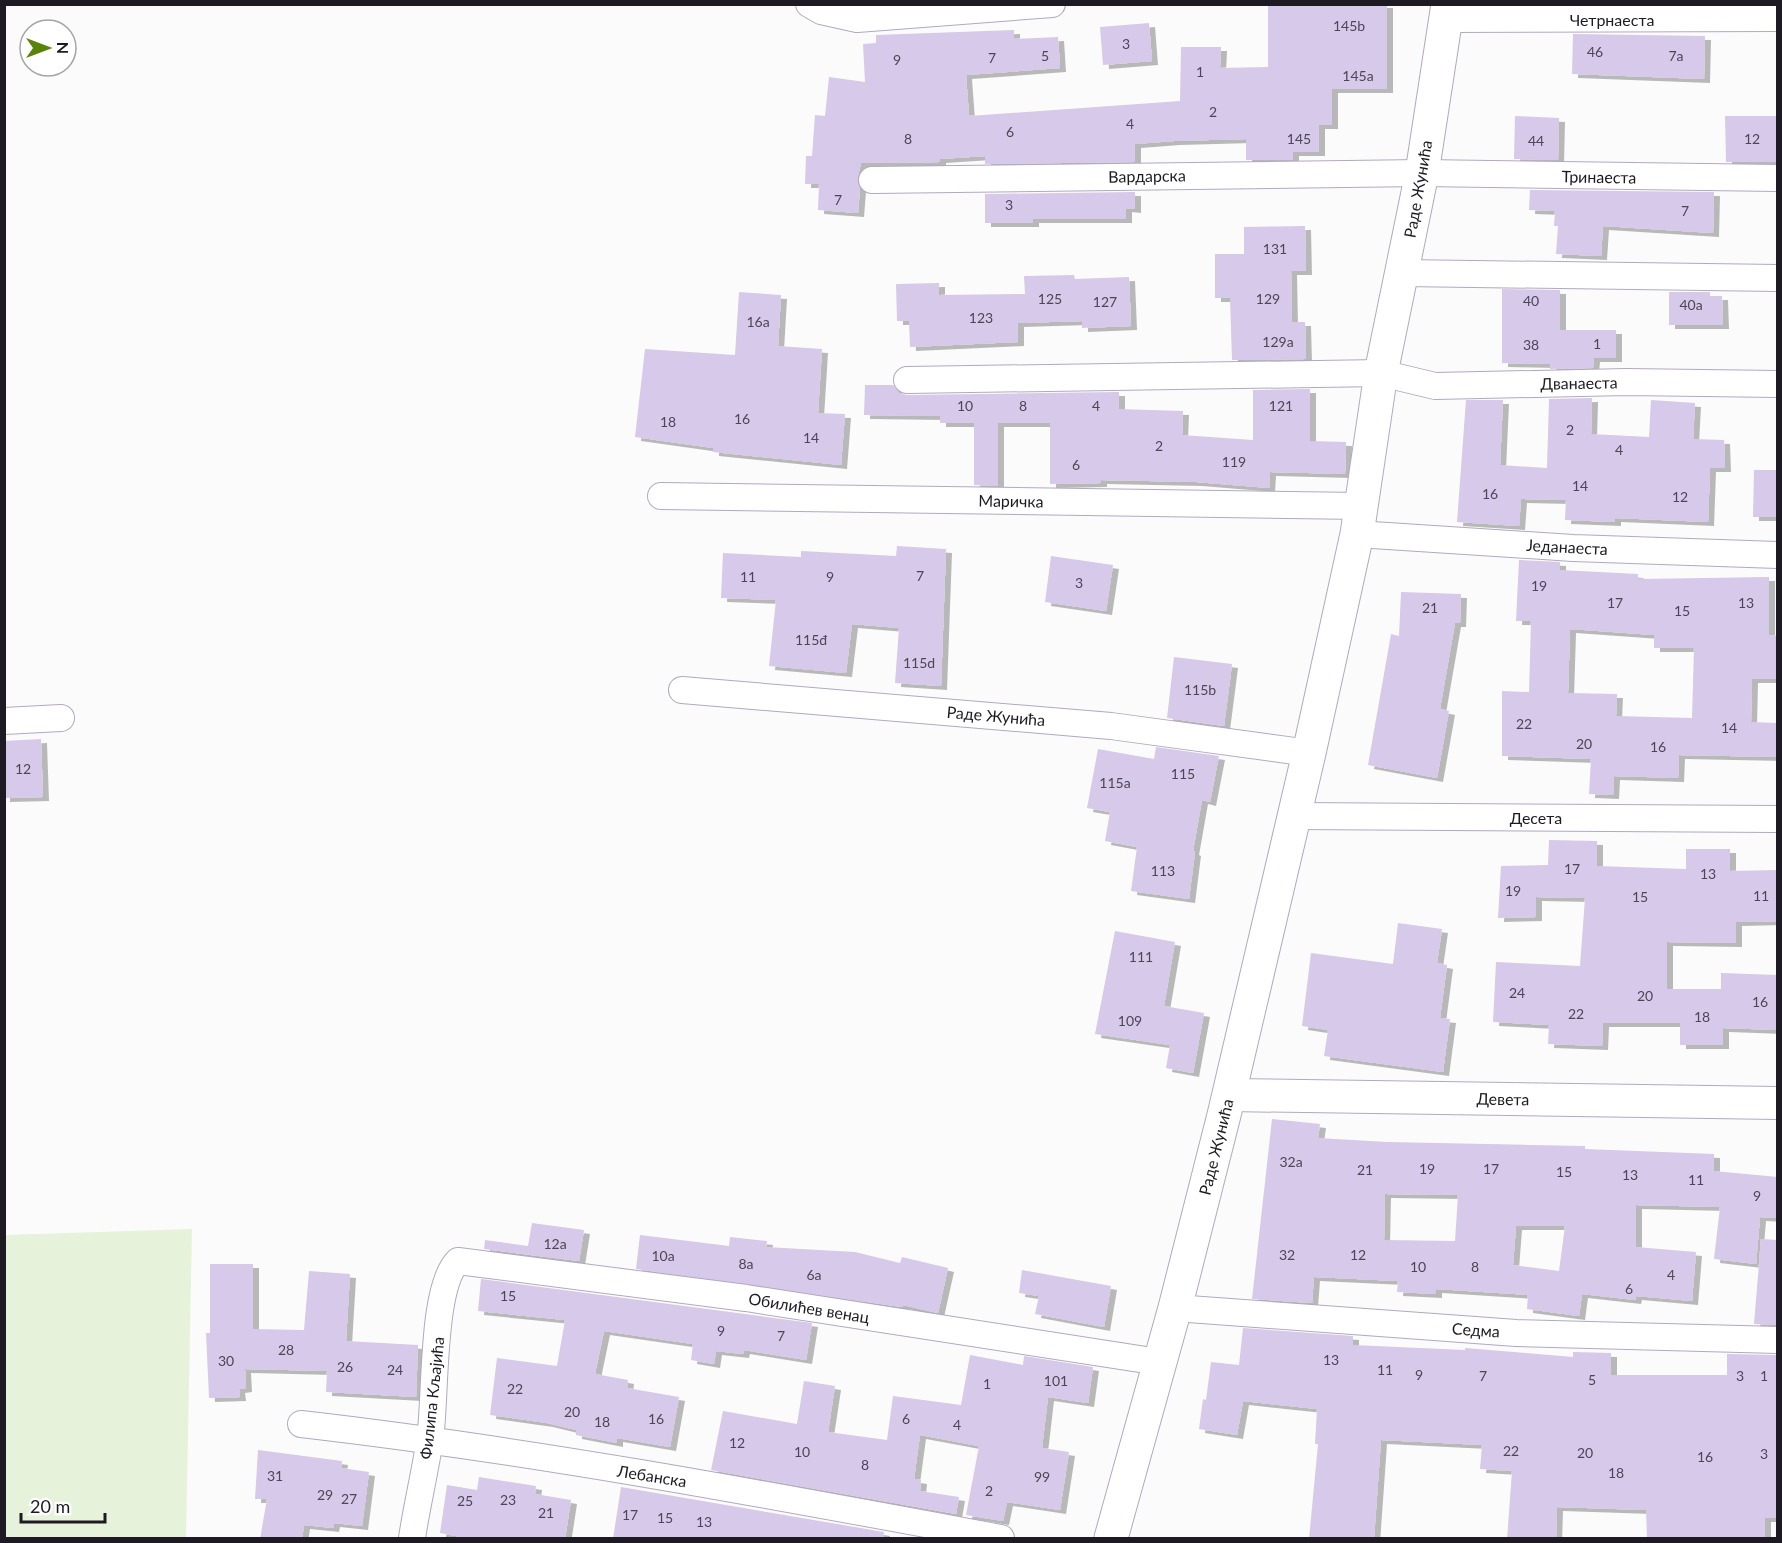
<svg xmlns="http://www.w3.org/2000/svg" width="1782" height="1543" font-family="Lato,sans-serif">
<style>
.green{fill:#e6f2da}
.building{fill:#d6c9ea;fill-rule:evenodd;filter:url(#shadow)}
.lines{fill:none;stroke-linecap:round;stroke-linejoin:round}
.minor-casing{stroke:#b2a8c1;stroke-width:28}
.tertiary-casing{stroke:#b2a8c1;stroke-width:34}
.secondary-casing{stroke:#b2a8c1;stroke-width:35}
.minor{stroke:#fff;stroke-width:26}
.tertiary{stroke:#fff;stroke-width:32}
.secondary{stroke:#fff;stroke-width:33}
.labels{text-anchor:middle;stroke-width:4.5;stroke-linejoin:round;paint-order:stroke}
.number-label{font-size:14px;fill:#4c4655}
.street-label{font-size:16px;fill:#1e1a23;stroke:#fff}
</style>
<defs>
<filter id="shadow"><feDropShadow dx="6" dy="4" stdDeviation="0" flood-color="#0004"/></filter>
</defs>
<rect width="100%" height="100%" fill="#fbfbfb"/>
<!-- green -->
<path class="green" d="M 192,1229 L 186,1538 L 5,1538 L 5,1235 Z"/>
<!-- building -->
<path class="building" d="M 1311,4 L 1387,4 L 1387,89 L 1332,89 L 1332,125 L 1319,125 L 1319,152 L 1293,152 L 1293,160 L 1246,160 L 1246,139 L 1174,141 L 1135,144 L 1135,162 L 985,164 L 985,156 L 940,159 L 940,162 L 861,163 L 857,180 L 860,188 L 858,213 L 818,210 L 819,184 L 805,184 L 806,156 L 812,156 L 815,115 L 825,116 L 829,77 L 865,82 L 863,44 L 876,43 L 876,35 L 1014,30 L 1014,39 L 1058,37 L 1060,68 L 966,75 L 969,116 L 1180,101 L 1181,47 L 1221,47 L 1220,68 L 1268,67 L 1268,6 Z
M 1149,23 L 1152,61 L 1103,65 L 1100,27 Z
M 1573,34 L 1705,36 L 1704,79 L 1572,74 Z
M 1515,116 L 1559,118 L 1558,160 L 1514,159 Z
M 1725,116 L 1778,116 L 1778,162 L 1726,162 Z
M 1530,190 L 1714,192 L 1713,233 L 1603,226 L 1601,256 L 1556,254 L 1558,226 L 1554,226 L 1555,211 L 1529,210 Z
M 1135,192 L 1135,209 L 1126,208 L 1126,219 L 1033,219 L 1033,223 L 985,223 L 985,194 Z
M 1305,226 L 1306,271 L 1291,271 L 1292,322 L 1305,322 L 1306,359 L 1232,360 L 1230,298 L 1215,298 L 1215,254 L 1244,254 L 1244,227 Z
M 1074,275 L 1075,279 L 1129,277 L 1131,326 L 1082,328 L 1082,321 L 1018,323 L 1018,342 L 910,347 L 909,321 L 897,321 L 896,284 L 939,283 L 939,295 L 1025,294 L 1024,276 Z
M 1502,289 L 1560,290 L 1560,330 L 1616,330 L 1616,358 L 1594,358 L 1593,368 L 1550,369 L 1551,364 L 1502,363 Z
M 739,292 L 781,295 L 778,346 L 822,349 L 818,413 L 845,414 L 841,465 L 713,452 L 713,448 L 635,437 L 645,349 L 735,355 Z
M 1669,292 L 1710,292 L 1710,296 L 1722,296 L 1723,325 L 1669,325 Z
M 865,385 L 893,385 L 899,393 L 907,395 L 1119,392 L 1119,409 L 1183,411 L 1182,435 L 1253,440 L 1253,390 L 1310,389 L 1310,441 L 1346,442 L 1345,474 L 1270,472 L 1269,488 L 1196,482 L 1101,480 L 1101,483 L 1050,484 L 1050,423 L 998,423 L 998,486 L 974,485 L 974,423 L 940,423 L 940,416 L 864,415 Z
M 1592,398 L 1591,434 L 1649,437 L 1651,400 L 1695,403 L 1693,439 L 1724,440 L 1725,468 L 1710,468 L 1708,522 L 1615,518 L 1615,522 L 1565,520 L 1566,500 L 1521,499 L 1519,526 L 1457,522 L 1466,400 L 1503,400 L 1500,465 L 1547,468 L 1549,399 Z
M 1754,470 L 1778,470 L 1778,517 L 1753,517 Z
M 897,546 L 946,549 L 941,686 L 895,683 L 899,628 L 852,624 L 846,673 L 769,666 L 776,600 L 721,598 L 723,553 L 801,557 L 801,551 L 896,556 Z
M 1051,556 L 1113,565 L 1106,611 L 1045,602 Z
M 1519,560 L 1560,562 L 1560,570 L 1638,574 L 1638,579 L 1769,577 L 1769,635 L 1778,636 L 1778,679 L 1752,679 L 1751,722 L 1778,723 L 1778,757 L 1679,755 L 1678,778 L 1614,776 L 1613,795 L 1589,794 L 1591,759 L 1502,756 L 1502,691 L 1529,692 L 1531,621 L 1516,621 ZM 1570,629 L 1654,635 L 1654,648 L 1694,648 L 1692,718 L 1616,716 L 1617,694 L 1568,693 Z
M 1401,592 L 1461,594 L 1460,623 L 1455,623 L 1440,709 L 1449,711 L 1437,778 L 1368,765 L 1391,634 L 1399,636 Z
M 1174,657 L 1232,664 L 1224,726 L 1167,718 Z
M 41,739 L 43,797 L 4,798 L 4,741 Z
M 1156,747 L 1219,756 L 1210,802 L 1202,800 L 1193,851 L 1195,852 L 1189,899 L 1131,891 L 1137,847 L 1105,841 L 1110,812 L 1087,808 L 1098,749 L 1154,759 Z
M 1549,840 L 1597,841 L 1597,866 L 1686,869 L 1686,849 L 1730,849 L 1730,871 L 1778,870 L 1778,921 L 1736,922 L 1736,943 L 1667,942 L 1667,989 L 1721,989 L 1721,973 L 1778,975 L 1778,1030 L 1723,1028 L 1723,1045 L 1680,1045 L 1680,1023 L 1603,1023 L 1602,1046 L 1548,1044 L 1549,1025 L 1493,1022 L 1496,962 L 1580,966 L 1585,898 L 1536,897 L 1536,917 L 1498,918 L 1501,866 L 1548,865 Z
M 1398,923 L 1442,929 L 1437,963 L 1447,965 L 1440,1018 L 1450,1019 L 1443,1072 L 1324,1056 L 1328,1030 L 1302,1026 L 1311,953 L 1393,964 Z
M 1115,931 L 1175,942 L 1164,1006 L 1204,1013 L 1193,1073 L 1166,1068 L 1170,1045 L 1095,1034 Z
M 1272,1119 L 1320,1124 L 1318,1138 L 1387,1142 L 1585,1146 L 1585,1149 L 1714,1154 L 1714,1171 L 1778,1177 L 1778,1218 L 1760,1217 L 1756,1264 L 1714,1259 L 1720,1207 L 1636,1205 L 1636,1247 L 1696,1252 L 1692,1301 L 1636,1296 L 1635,1300 L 1582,1294 L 1579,1316 L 1527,1309 L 1528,1295 L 1436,1289 L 1436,1294 L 1397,1292 L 1398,1281 L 1314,1277 L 1312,1303 L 1252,1299 ZM 1385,1194 L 1458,1195 L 1455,1241 L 1384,1240 ZM 1516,1226 L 1565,1226 L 1559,1271 L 1513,1265 Z
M 532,1223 L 584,1230 L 579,1261 L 484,1249 L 485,1240 L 528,1246 Z
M 640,1235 L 729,1246 L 730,1237 L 767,1241 L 766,1247 L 855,1252 L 900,1263 L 902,1257 L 948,1268 L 938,1313 L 903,1305 L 902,1307 L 636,1269 Z
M 1761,1239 L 1778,1240 L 1778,1325 L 1754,1324 Z
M 210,1264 L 253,1264 L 253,1329 L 304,1330 L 309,1271 L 350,1274 L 346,1341 L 418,1345 L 416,1397 L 326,1392 L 327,1371 L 245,1369 L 246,1388 L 239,1389 L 240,1397 L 209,1398 L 206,1333 L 210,1333 Z
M 1022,1270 L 1111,1286 L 1104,1327 L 1035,1314 L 1039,1296 L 1019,1293 Z
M 481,1279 L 812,1323 L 806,1360 L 744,1350 L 743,1354 L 716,1351 L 714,1364 L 691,1360 L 693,1344 L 604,1331 L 595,1374 L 628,1380 L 627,1388 L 679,1397 L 670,1447 L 617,1438 L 617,1443 L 576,1435 L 576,1430 L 547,1423 L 490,1415 L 497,1358 L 557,1366 L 565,1320 L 478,1311 Z
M 1243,1328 L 1353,1336 L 1353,1345 L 1465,1350 L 1465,1348 L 1573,1357 L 1573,1352 L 1611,1353 L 1611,1375 L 1727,1375 L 1727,1354 L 1778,1355 L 1778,1518 L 1765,1518 L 1765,1539 L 1647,1539 L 1646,1510 L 1557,1507 L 1556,1539 L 1507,1539 L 1512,1471 L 1480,1469 L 1482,1445 L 1381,1440 L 1374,1539 L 1309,1539 L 1318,1444 L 1315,1444 L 1317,1409 L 1243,1401 L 1237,1435 L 1199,1429 L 1203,1399 L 1206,1400 L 1211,1362 L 1239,1365 Z
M 970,1355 L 1023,1365 L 1024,1356 L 1093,1367 L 1088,1403 L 1048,1397 L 1042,1448 L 1069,1452 L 1060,1510 L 1007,1502 L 1003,1521 L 966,1515 L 979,1446 L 920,1435 L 914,1479 L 921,1480 L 920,1491 L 959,1497 L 956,1514 L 711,1470 L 723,1411 L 797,1424 L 804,1381 L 835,1386 L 828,1432 L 887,1440 L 893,1396 L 961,1405 Z
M 258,1450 L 342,1461 L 341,1468 L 369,1472 L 362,1526 L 334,1523 L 333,1528 L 304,1525 L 302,1539 L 260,1539 L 267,1499 L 255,1499 Z
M 479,1477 L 536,1486 L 535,1494 L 571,1500 L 565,1539 L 472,1539 L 440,1533 L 447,1485 L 477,1490 Z
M 621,1487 L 884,1532 L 883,1539 L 613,1539 Z"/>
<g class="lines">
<defs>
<path id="minor" d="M 809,4 L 821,11 L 857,19 L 1052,4
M 1446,19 L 1778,18
M 872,180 L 1422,173 L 1778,178
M 1402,273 L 1778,278
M 907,380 L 1381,373 L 1435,386 L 1627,382 L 1778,384
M 661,496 L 1361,506
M 1357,534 L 1573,548 L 1778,555
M 682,690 L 1111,726 L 1309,753
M 4,721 L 61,718
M 1294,816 L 1778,819
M 1175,1308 L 1516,1333 L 1778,1340
M 301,1424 C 536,1451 769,1495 1001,1538
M 412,1538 C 417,1505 425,1472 430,1439 C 436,1399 431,1287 458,1261 L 746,1298 L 1159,1362"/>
<path id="tertiary" d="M 1229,1095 L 1778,1103"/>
<path id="secondary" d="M 1111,1538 L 1175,1308 L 1224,1115 L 1309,753 L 1357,534 L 1381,373 L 1422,173 L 1448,4"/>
</defs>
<!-- minor casing -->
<use href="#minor" class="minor-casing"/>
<!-- tertiary casing -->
<use href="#tertiary" class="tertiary-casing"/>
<!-- secondary casing -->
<use href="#secondary" class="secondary-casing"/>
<!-- minor -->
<use href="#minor" class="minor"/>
<!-- tertiary -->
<use href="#tertiary" class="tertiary"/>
<!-- secondary -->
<use href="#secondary" class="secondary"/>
</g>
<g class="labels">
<!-- number labels -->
<g class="number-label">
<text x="1349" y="31">145b</text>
<text x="1126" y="49">3</text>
<text x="1595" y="57">46</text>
<text x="1045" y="61">5</text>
<text x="1676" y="61">7a</text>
<text x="992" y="63">7</text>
<text x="897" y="65">9</text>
<text x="1200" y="77">1</text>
<text x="1358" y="81">145a</text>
<text x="1213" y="117">2</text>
<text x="1130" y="129">4</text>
<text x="1010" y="137">6</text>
<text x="908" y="144">8</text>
<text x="1299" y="144">145</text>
<text x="1752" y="144">12</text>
<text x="1536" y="146">44</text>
<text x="838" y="205">7</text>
<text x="1009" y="210">3</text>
<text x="1685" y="216">7</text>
<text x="1275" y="254">131</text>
<text x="1050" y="304">125</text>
<text x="1268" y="304">129</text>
<text x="1531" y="306">40</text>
<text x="1105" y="307">127</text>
<text x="1691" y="310">40a</text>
<text x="981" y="323">123</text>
<text x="758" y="327">16a</text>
<text x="1278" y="347">129a</text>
<text x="1597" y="349">1</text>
<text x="1531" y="350">38</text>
<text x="965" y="411">10</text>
<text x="1023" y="411">8</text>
<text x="1096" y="411">4</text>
<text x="1281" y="411">121</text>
<text x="742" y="424">16</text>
<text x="668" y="427">18</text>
<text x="1570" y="435">2</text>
<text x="811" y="443">14</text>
<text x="1159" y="451">2</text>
<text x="1619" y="455">4</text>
<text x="1234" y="467">119</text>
<text x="1076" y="470">6</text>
<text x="1580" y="491">14</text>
<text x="1490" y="499">16</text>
<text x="1680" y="502">12</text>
<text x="920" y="581">7</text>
<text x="748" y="582">11</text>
<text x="830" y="582">9</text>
<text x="1079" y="588">3</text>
<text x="1539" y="591">19</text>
<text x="1615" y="608">17</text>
<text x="1746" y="608">13</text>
<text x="1430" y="613">21</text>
<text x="1682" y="616">15</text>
<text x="811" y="645">115đ</text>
<text x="919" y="668">115d</text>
<text x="1200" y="695">115b</text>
<text x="1524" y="729">22</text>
<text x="1729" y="733">14</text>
<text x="1584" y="749">20</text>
<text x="1658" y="752">16</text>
<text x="23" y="774">12</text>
<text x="1183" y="779">115</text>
<text x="1115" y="788">115a</text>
<text x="1572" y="874">17</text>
<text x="1163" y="876">113</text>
<text x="1708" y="879">13</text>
<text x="1513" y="896">19</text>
<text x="1761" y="901">11</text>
<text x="1640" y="902">15</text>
<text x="1141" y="962">111</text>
<text x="1517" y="998">24</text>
<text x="1645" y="1001">20</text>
<text x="1760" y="1007">16</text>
<text x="1576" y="1019">22</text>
<text x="1702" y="1022">18</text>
<text x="1130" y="1026">109</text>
<text x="1291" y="1167">32a</text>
<text x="1427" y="1174">19</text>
<text x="1491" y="1174">17</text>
<text x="1365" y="1175">21</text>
<text x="1564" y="1177">15</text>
<text x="1630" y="1180">13</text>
<text x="1696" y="1185">11</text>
<text x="1757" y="1201">9</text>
<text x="555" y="1249">12a</text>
<text x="1287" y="1260">32</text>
<text x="1358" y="1260">12</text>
<text x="663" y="1261">10a</text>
<text x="746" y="1269">8a</text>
<text x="1418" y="1272">10</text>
<text x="1475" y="1272">8</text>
<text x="814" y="1280">6a</text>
<text x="1671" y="1280">4</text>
<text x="1629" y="1294">6</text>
<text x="508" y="1301">15</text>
<text x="721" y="1336">9</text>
<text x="781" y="1341">7</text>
<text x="286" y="1355">28</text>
<text x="1331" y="1365">13</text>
<text x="226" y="1366">30</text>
<text x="345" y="1372">26</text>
<text x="395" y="1375">24</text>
<text x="1385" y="1375">11</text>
<text x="1419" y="1380">9</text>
<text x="1483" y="1381">7</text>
<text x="1740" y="1381">3</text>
<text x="1764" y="1381">1</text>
<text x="1592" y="1385">5</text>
<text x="1056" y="1386">101</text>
<text x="987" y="1389">1</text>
<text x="515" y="1394">22</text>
<text x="572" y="1417">20</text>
<text x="656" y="1424">16</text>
<text x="906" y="1424">6</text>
<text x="602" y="1427">18</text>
<text x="957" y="1430">4</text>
<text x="737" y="1448">12</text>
<text x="1511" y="1456">22</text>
<text x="802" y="1457">10</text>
<text x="1585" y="1458">20</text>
<text x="1764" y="1459">3</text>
<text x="1705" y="1462">16</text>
<text x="865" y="1470">8</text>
<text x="1616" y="1478">18</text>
<text x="275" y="1481">31</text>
<text x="1042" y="1482">99</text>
<text x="989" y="1496">2</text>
<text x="325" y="1500">29</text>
<text x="349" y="1504">27</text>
<text x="508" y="1505">23</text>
<text x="465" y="1506">25</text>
<text x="546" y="1518">21</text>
<text x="630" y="1520">17</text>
<text x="665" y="1523">15</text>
<text x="704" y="1527">13</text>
</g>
<!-- street labels -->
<g class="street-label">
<text x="1612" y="26">Четрнаеста</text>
<text transform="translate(1147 176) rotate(-1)" y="6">Вардарска</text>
<text transform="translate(1599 177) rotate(1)" y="6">Тринаеста</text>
<text transform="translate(1418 189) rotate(-80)" y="6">Раде Жунића</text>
<text transform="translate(1579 383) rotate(-1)" y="6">Дванаеста</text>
<text transform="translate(1011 501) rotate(1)" y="6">Маричка</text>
<text transform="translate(1567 547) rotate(3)" y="6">Једанаеста</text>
<text transform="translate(996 716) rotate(5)" y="6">Раде Жунића</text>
<text x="1536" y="824">Десета</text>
<text transform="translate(1503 1099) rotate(1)" y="6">Девета</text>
<text transform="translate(1216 1147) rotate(-76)" y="6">Раде Жунића</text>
<text transform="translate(809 1308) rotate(9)" y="6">Обилићев венац</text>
<text transform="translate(1476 1330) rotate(4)" y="6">Седма</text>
<text transform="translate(432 1398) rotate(-84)" y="6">Филипа Кљајића</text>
<text transform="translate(652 1476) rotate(9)" y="6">Лебанска</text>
</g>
</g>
<!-- border -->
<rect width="1782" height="1543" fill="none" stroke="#1e1a23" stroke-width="12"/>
<!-- north arrow -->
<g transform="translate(48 48) rotate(90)"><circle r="28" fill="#ffffff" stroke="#a5a3a7" stroke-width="1.5"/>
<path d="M0-4.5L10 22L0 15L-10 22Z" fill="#598309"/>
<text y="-9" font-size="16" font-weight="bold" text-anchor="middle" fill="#1e1a23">N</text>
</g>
<!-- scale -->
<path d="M21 1513v9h84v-9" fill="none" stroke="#1e1a23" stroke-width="3"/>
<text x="30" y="1513" font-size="18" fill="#1e1a23" stroke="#ffffff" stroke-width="4.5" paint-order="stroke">20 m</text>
</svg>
